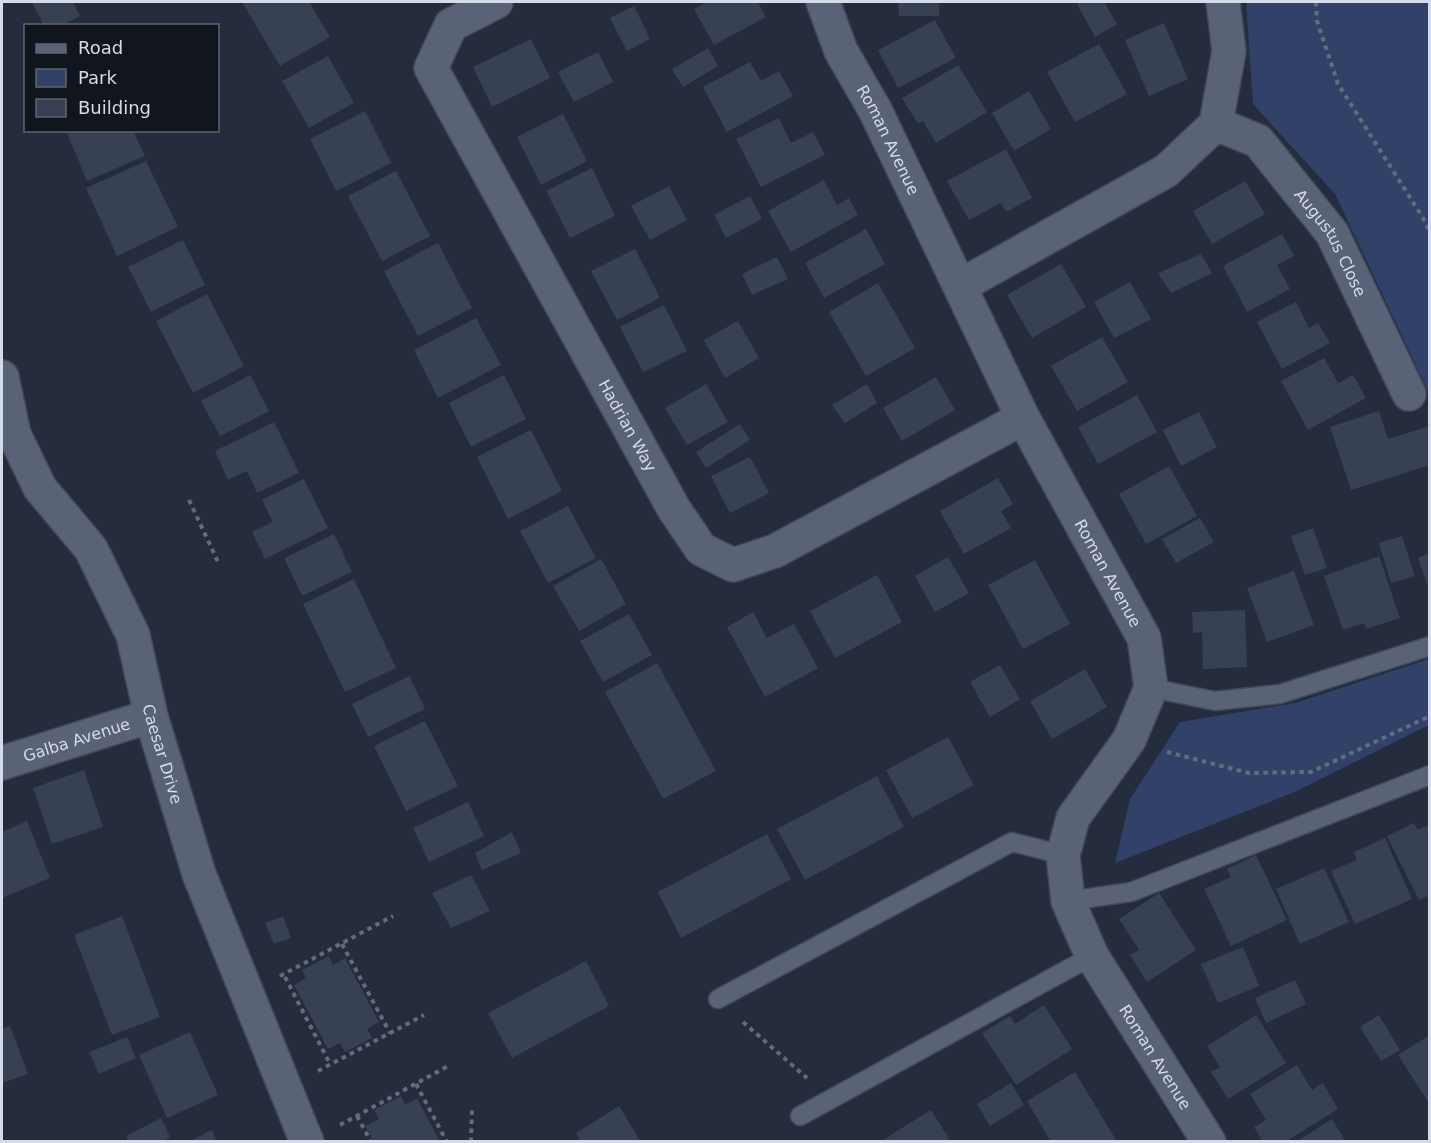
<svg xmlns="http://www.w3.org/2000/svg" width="1431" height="1143" font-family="'DejaVu Sans',sans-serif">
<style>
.green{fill:#314168}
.building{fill:#384154}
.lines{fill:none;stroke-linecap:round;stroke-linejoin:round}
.service-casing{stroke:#424857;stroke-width:21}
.minor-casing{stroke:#424857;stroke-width:36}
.path{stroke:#646b7b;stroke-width:4;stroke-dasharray:4.5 4.5;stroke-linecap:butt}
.service{stroke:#596276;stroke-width:18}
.minor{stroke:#596276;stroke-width:33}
.labels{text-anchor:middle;stroke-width:6;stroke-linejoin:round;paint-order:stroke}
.street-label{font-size:16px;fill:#d5dbe7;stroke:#11151d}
</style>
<rect width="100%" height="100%" fill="#242c3e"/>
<!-- green -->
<path class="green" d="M 1246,2 L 1429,2 L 1429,393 L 1335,194 L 1253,104 Z
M 1429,659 L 1429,725 L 1297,791 L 1115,863 L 1130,799 L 1180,722 L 1295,703 Z"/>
<!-- building -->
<path class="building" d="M 32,2 L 73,2 L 80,16 L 61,26 L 44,26 Z
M 242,2 L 309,2 L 330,37 L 280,66 Z
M 708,2 L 758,2 L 766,17 L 714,45 L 694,9 Z
M 898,2 L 939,2 L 939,16 L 899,16 Z
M 1082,2 L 1104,2 L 1117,24 L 1095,37 L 1077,4 Z
M 634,6 L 650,39 L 627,51 L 610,18 Z
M 935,20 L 956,58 L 898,88 L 878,50 Z
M 1164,23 L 1188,79 L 1149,96 L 1125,40 Z
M 531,39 L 550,78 L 492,107 L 473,67 Z
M 1099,44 L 1127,94 L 1075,122 L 1047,72 Z
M 708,48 L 718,66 L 683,87 L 672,69 Z
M 598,52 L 613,82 L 574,102 L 558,72 Z
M 328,56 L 354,103 L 309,128 L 282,81 Z
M 750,62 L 761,81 L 779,71 L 793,96 L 727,132 L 703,87 Z
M 958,65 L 987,112 L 936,143 L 923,121 L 918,124 L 902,98 Z
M 1029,91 L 1051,129 L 1014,151 L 992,113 Z
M 365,111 L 391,163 L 336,191 L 310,139 Z
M 563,114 L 587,161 L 541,185 L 517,137 Z
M 779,118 L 791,143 L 813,132 L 825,155 L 761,187 L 736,139 Z
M 73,130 L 133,130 L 145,156 L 87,181 L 67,133 Z
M 1006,149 L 1032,198 L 1006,212 L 1001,203 L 969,220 L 947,181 Z
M 146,161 L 178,227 L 117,256 L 86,188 Z
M 592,168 L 615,216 L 570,238 L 546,191 Z
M 396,171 L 430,236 L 382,261 L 348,196 Z
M 824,180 L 837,205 L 849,198 L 858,215 L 791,252 L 768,211 Z
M 1245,181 L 1265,214 L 1212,244 L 1193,211 Z
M 669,186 L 687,220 L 650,240 L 631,206 Z
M 750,196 L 762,219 L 726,238 L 714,215 Z
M 866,229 L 885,264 L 824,298 L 805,263 Z
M 1282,234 L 1294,256 L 1277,265 L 1290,289 L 1247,312 L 1223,266 Z
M 183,240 L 205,285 L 151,312 L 128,267 Z
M 438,243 L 472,308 L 418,336 L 384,271 Z
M 635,249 L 660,298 L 617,320 L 591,271 Z
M 1201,254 L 1212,273 L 1171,293 L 1158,273 Z
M 777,257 L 788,279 L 752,295 L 742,274 Z
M 1061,264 L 1086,307 L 1032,338 L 1007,295 Z
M 1130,282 L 1151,319 L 1114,338 L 1094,302 Z
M 878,283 L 915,348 L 866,376 L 829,312 Z
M 207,294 L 244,366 L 193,393 L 156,321 Z
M 1296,302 L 1309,328 L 1318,323 L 1330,343 L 1282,369 L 1257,322 Z
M 664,305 L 687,351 L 643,372 L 620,327 Z
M 476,318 L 501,365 L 438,398 L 414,350 Z
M 738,321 L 759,358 L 725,378 L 704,340 Z
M 1102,337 L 1128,382 L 1077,411 L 1051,366 Z
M 1324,358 L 1338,383 L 1353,375 L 1366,398 L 1308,430 L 1281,381 Z
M 250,375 L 269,411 L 220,436 L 201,401 Z
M 504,375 L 526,419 L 471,447 L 449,403 Z
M 936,377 L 955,410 L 902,441 L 883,408 Z
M 706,384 L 728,422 L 687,445 L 665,408 Z
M 867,384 L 877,403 L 845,423 L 832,405 Z
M 1137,395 L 1157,432 L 1098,464 L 1078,427 Z
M 1379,411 L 1388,439 L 1430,426 L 1430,465 L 1351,490 L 1330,427 Z
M 1199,412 L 1217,447 L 1181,466 L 1163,430 Z
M 274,422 L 299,473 L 257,493 L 247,471 L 228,480 L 215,451 Z
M 740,424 L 750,440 L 706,468 L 696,452 Z
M 531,430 L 562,491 L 508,519 L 477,457 Z
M 750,457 L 769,493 L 730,513 L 711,476 Z
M 1169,466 L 1197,516 L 1146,544 L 1119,494 Z
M 998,478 L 1013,504 L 1001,511 L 1011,528 L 964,554 L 940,511 Z
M 304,479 L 328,528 L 265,559 L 252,532 L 273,522 L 262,500 Z
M 568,506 L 596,558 L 548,583 L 520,531 Z
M 1200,518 L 1214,542 L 1176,563 L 1162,539 Z
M 1313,528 L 1327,568 L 1305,575 L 1291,536 Z
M 334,534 L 352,572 L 302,596 L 284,558 Z
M 1402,536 L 1415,576 L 1391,583 L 1379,543 Z
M 1430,553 L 1430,590 L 1429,590 L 1418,558 Z
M 1379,556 L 1400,618 L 1366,629 L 1364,623 L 1343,630 L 1324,576 Z
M 948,557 L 969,593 L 935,612 L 915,576 Z
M 601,559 L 626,604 L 579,631 L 553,586 Z
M 1035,560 L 1070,624 L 1023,649 L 988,585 Z
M 1294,571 L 1314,625 L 1267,642 L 1247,588 Z
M 877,575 L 902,622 L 835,658 L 810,611 Z
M 354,579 L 396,668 L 345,692 L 303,604 Z
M 1245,610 L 1247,667 L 1203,669 L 1202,632 L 1193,633 L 1192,612 Z
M 753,612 L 767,638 L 794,624 L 818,668 L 765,697 L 727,627 Z
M 629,614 L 652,655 L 603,682 L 580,641 Z
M 657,663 L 716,771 L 663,799 L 605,692 Z
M 1000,665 L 1020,699 L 990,717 L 970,682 Z
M 1085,669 L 1107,707 L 1052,739 L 1030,701 Z
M 409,676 L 425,709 L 368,737 L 352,704 Z
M 425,721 L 458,786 L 406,811 L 374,746 Z
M 948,737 L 974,785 L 912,818 L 886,770 Z
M 84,770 L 103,827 L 52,844 L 33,788 Z
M 877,776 L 904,827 L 805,880 L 777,829 Z
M 468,802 L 484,836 L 429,862 L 413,828 Z
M 27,821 L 50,878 L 2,898 L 2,832 Z
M 1414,823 L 1418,830 L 1430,824 L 1430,895 L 1419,900 L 1387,836 Z
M 512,832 L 521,853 L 482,870 L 475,853 Z
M 767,834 L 791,879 L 681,938 L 658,892 Z
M 1385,838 L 1412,899 L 1355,924 L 1331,871 L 1357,860 L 1354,852 Z
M 1256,855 L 1287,920 L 1231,946 L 1204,889 L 1231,877 L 1227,869 Z
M 1324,868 L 1349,922 L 1300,944 L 1276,889 Z
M 471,875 L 490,911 L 451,928 L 432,893 Z
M 1159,893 L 1196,950 L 1147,982 L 1130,955 L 1139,950 L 1119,919 Z
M 122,916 L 160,1017 L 112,1035 L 74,935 Z
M 283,916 L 291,938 L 274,944 L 265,923 Z
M 1243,947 L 1259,986 L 1218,1003 L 1201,964 Z
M 329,956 L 333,965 L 345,958 L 379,1022 L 367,1029 L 372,1038 L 345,1052 L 340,1043 L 328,1049 L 294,985 L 306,978 L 302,970 Z
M 586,961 L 609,1006 L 512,1058 L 488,1013 Z
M 1295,980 L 1306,1004 L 1266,1023 L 1255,998 Z
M 1044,1005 L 1072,1049 L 1016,1085 L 982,1033 L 1010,1016 L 1015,1024 Z
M 1256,1015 L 1286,1063 L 1228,1099 L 1211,1072 L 1220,1067 L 1207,1046 Z
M 1379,1015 L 1400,1050 L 1381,1061 L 1360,1027 Z
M 10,1026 L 28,1074 L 2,1083 L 2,1029 Z
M 190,1032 L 218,1095 L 167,1118 L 139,1055 Z
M 1430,1035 L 1430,1105 L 1398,1055 Z
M 127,1037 L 136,1058 L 99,1074 L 89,1052 Z
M 1297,1065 L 1312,1090 L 1323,1083 L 1338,1109 L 1285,1142 L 1263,1142 L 1254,1127 L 1266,1120 L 1250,1094 Z
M 1075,1072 L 1116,1140 L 1114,1142 L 1051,1142 L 1027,1101 Z
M 1011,1083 L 1024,1105 L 990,1126 L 977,1104 Z
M 401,1096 L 405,1105 L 417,1098 L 440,1142 L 374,1142 L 365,1126 L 379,1119 L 374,1110 Z
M 619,1106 L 641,1142 L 581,1142 L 576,1133 Z
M 931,1110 L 951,1142 L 881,1142 L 897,1131 Z
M 161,1118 L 170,1137 L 162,1142 L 128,1142 L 126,1136 Z
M 1332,1119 L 1346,1142 L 1296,1142 Z
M 212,1130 L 217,1142 L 188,1142 Z"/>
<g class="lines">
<defs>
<path id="service" d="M 1151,688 L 1215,701 L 1280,694 L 1430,646
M 1068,901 L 1131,892 L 1430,775
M 718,999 L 1012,842 L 1063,855
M 800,1116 L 1092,956"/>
<g id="minor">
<path id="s1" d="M 496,2 L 451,25 L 431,68 L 674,509 L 701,549 L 733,565 L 775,551 L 1023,418"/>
<path id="s2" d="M 823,2 L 841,51 L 875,110 L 1023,418 L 1144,638 L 1151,688 L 1129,740 L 1073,818 L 1063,855 L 1068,901 L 1092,956 L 1209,1142"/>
<path id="s3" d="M 1216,124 L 1258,141 L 1332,233 L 1409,394"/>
<path d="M 960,286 L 1166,171 L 1216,124 L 1229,51 L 1223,2"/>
<path id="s4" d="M 2,377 L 14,434 L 40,488 L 91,549 L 133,635 L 151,716 L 199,874 L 307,1142"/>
<path id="s5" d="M 2,763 L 151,716"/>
</g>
</defs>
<!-- service casing -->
<use href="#service" class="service-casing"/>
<!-- minor casing -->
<use href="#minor" class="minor-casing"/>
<!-- path -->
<path class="path" d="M 1316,2 L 1317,21 L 1338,84 L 1423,218 L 1430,233
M 189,500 L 218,562
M 1167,752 L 1249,773 L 1311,772 L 1430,716
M 342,944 L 390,1033
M 280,976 L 393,916
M 285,977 L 330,1064
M 743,1022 L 807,1078
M 318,1071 L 424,1015
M 416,1084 L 447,1142
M 357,1116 L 371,1142
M 340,1125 L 450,1065
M 471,1142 L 472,1109"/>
<!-- service -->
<use href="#service" class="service"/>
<!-- minor -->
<use href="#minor" class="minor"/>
</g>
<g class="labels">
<!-- street labels -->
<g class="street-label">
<text dy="6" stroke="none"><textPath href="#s2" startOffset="153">Roman Avenue</textPath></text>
<text dy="6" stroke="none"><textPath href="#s3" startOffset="171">Augustus Close</textPath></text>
<text dy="6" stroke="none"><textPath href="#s1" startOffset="506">Hadrian Way</textPath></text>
<text dy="6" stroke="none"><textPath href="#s2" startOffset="639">Roman Avenue</textPath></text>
<text dy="6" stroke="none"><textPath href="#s5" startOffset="78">Galba Avenue</textPath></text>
<text dy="6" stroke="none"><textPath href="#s4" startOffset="416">Caesar Drive</textPath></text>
<text dy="6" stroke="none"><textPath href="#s2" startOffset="1180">Roman Avenue</textPath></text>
</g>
</g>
<!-- border -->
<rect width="1431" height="1143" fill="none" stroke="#d5dbe7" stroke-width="6"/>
<!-- legend -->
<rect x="24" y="24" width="195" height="108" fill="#11151d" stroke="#5f646e" stroke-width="1.5"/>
<rect x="36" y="44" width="30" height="9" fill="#596276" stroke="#5f646e" stroke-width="1.5"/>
<text x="78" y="54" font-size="18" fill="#d5dbe7">Road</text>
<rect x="36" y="69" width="30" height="18" fill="#314168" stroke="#5f646e" stroke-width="1.5"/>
<text x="78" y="84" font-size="18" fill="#d5dbe7">Park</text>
<rect x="36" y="99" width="30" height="18" fill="#384154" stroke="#5f646e" stroke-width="1.5"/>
<text x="78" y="114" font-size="18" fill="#d5dbe7">Building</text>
</svg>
